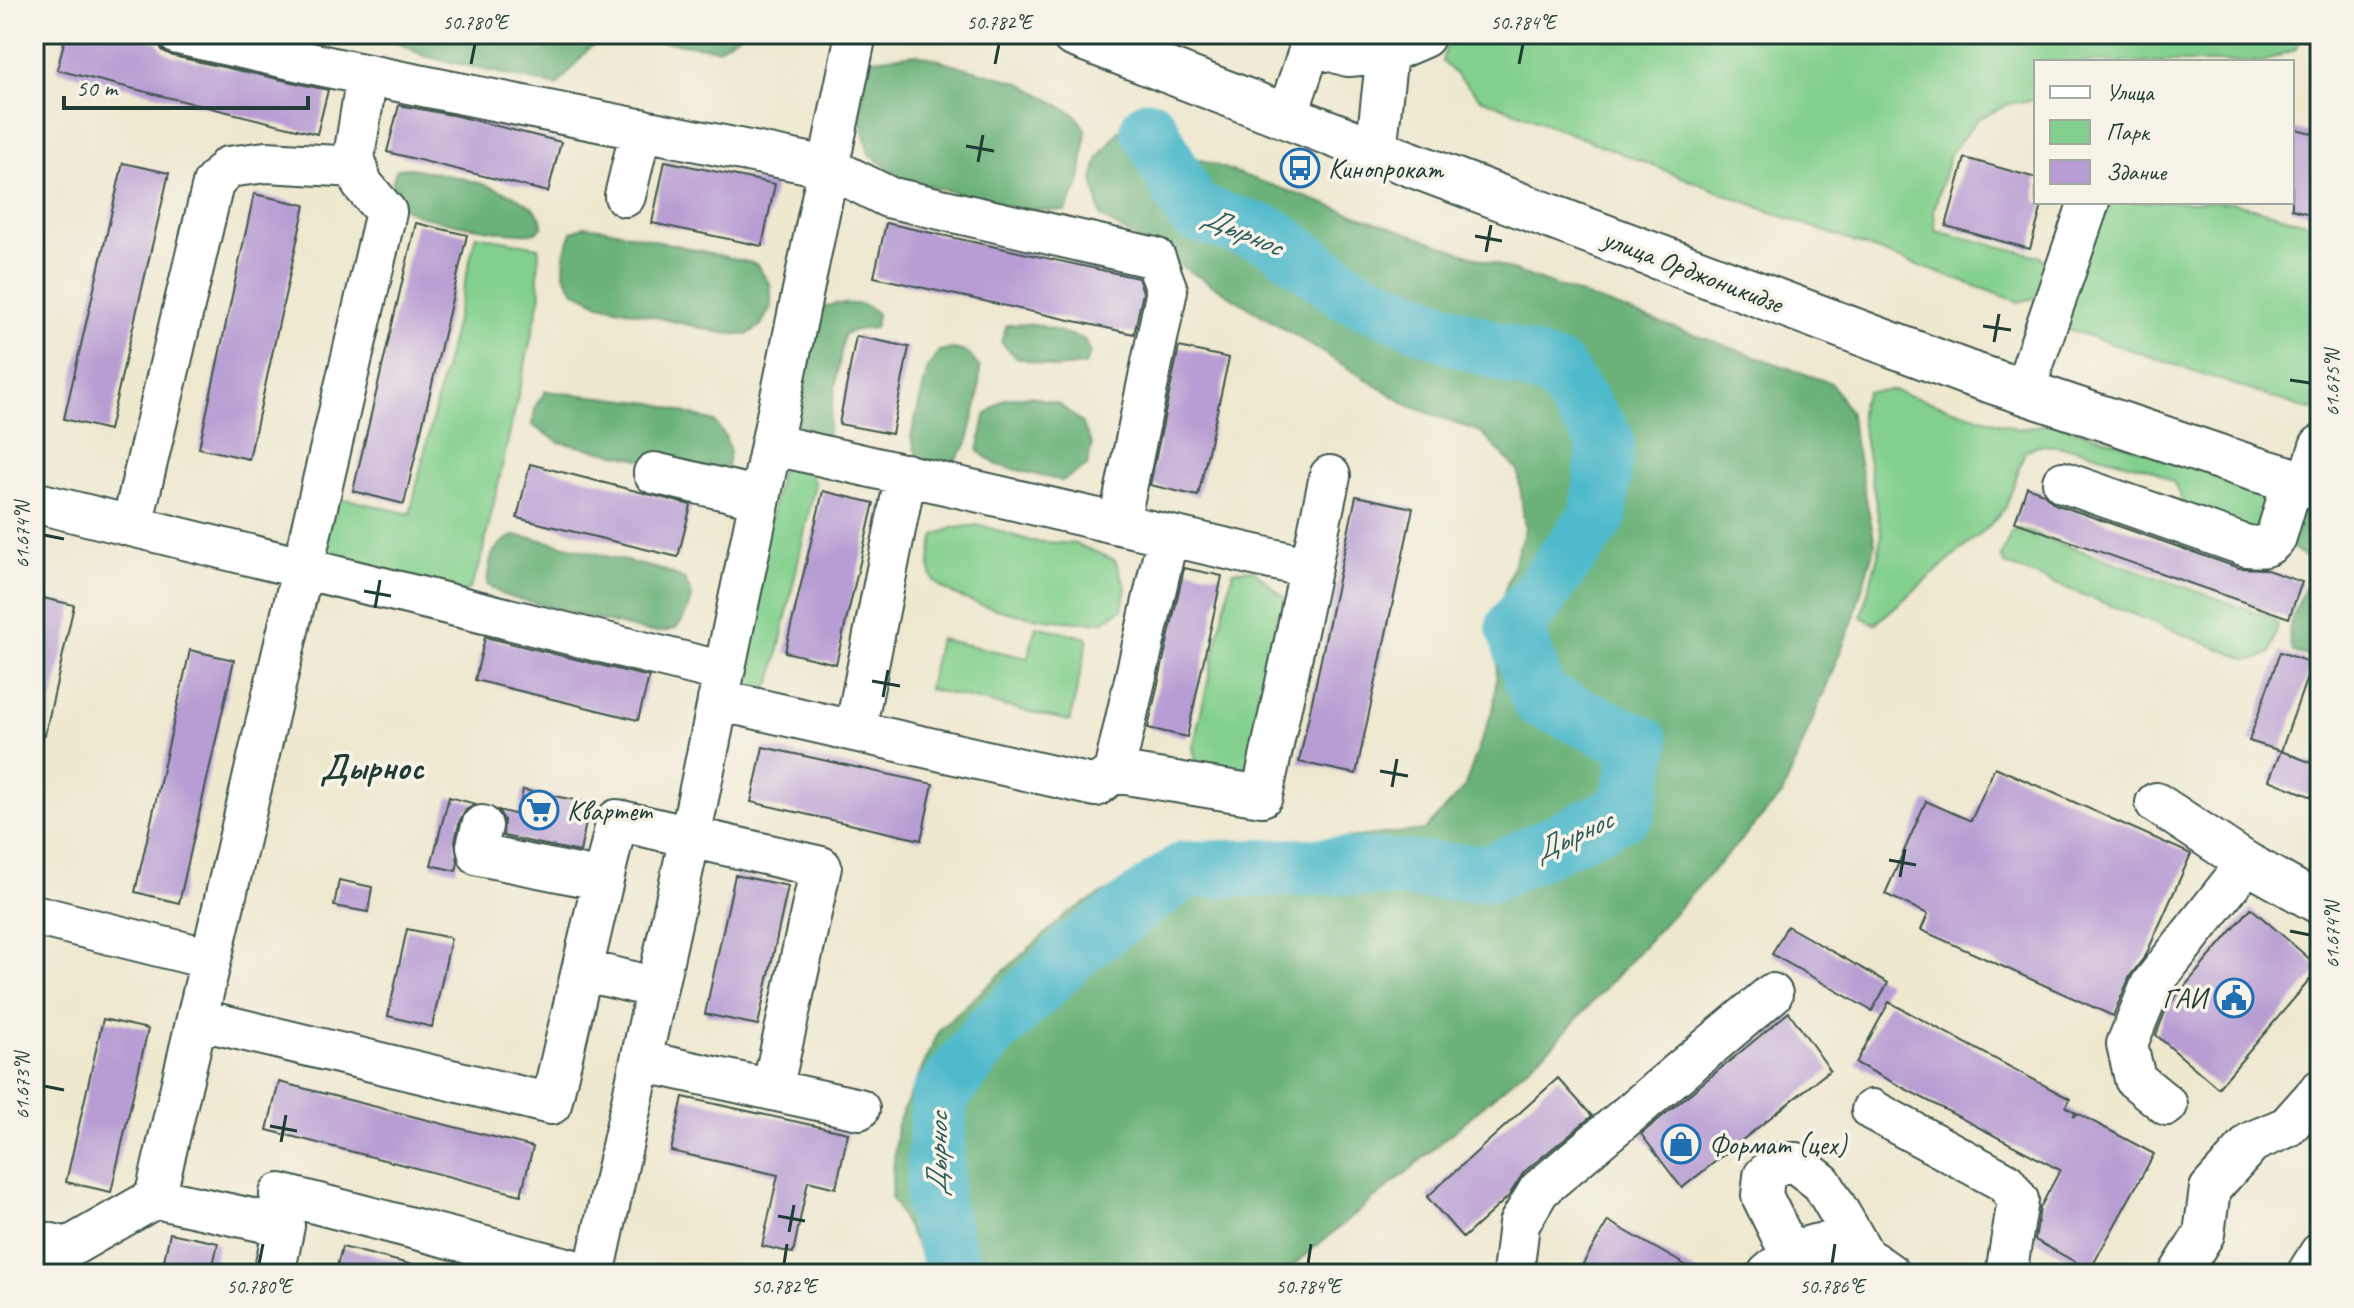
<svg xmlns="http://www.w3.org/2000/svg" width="2354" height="1308" font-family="Caveat,sans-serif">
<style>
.green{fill:#83d08e;stroke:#518661;stroke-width:2}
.forest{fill:#6ab279;stroke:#447856;stroke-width:2}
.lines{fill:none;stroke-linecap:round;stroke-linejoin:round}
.river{stroke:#4eb9ca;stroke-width:58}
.building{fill:#b79dd3}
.minor-casing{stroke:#3e574b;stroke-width:44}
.major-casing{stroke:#3e574b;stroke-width:48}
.minor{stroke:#fff;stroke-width:40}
.major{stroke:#fff;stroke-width:44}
.ticks{fill:none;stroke:#1f3d34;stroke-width:3}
.labels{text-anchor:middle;stroke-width:7;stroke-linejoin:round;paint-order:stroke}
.poi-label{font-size:28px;fill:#1f3d34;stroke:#f7f3e8;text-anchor:start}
.street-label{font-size:28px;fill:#1f3d34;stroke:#f7f3e8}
.water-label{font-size:30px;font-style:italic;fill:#2b5c5a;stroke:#f7f3e8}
.district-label{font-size:36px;font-weight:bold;fill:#1f3d34;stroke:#f7f3e8}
.neatline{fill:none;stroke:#1f3d34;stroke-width:3}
.ticks-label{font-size:20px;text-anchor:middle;fill:#1f3d34}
</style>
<rect width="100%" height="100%" fill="#f7f3e8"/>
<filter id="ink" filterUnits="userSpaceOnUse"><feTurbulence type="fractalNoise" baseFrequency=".0125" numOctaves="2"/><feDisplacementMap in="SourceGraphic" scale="16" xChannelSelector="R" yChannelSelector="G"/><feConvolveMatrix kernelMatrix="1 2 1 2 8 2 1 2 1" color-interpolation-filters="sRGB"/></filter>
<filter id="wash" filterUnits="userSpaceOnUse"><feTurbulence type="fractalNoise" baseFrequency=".006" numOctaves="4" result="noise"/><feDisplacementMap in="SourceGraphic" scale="32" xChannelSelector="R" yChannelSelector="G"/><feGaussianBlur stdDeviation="1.8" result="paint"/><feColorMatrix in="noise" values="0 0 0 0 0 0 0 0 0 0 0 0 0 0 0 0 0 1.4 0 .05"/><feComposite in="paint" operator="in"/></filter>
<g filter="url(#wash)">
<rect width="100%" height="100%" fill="#eee8cf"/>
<!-- green -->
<path class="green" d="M 1450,34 L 2298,34 L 2300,37 L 2296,49 L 2263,62 L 2036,62 L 2036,99 L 2009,104 L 1978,119 L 1950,154 L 1934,210 L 1936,231 L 2039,256 L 2047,264 L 2046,280 L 2035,298 L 2019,302 L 1771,212 L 1480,98 L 1442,61 Z
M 2101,202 L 2232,202 L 2320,227 L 2320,408 L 2310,410 L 2062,327 Z
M 476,235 L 538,247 C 541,265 534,277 541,294 L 480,564 L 470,588 L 460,595 L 326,562 L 326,524 L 330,507 L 340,500 L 351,500 L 410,514 Z
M 1891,390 L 2018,429 L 2055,423 L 2275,491 L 2259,533 L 2184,504 L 2174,483 L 2153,470 L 2078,449 L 2056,446 L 2038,445 L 2025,451 L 2006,507 L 1989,526 L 1875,624 L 1861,617 L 1879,552 L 1881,531 L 1860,415 L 1861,404 L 1867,392 Z
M 783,460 L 809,473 L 815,484 L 772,681 L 762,693 L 733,688 Z
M 980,525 L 1031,541 L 1076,544 L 1115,560 L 1126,587 L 1122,609 C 1116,613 1109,620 1101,621 C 1070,627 947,607 932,577 C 927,565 932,546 935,535 L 953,528 Z
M 2020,529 L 2271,617 L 2278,624 L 2271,653 L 2256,660 L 2246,659 L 2005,564 L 2001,557 L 2011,532 Z
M 1252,569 L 1285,598 L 1260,746 L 1244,767 L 1224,767 L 1196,762 L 1193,747 L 1233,571 Z
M 1036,626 L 1088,638 L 1070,721 L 928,689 L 939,639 L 1028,658 Z"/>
<!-- forest -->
<path class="forest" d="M 384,34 L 740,34 L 718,49 L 614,35 L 589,48 L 557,86 L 424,56 L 387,37 Z
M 917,54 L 1021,83 L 1076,115 L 1086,131 L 1080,184 L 1065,211 L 1019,209 L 902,179 L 869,154 L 860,118 L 864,79 L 872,59 Z
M 1119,131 L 1831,383 L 1849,411 L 1875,544 L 1852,623 L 1782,795 L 1553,1045 L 1408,1171 L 1282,1274 L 929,1274 L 926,1263 L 891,1197 L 897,1124 L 940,1029 L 1068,913 L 1171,855 L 1425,830 L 1464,788 L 1494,706 L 1502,599 L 1525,529 L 1518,470 L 1480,432 L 1410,406 L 1101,217 L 1093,179 L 1099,157 Z
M 410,168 C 437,173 546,190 542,228 C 537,231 537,232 531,233 C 512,235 417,220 404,208 C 391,197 390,183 397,169 Z
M 584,226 L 607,229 L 756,264 L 771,286 L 771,307 L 761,325 L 747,335 L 723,333 L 600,304 L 574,291 L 564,274 L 565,252 L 572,232 Z
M 835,304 C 851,304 865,301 877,314 L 875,328 L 855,330 L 844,334 L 827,437 L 790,429 L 812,316 L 821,308 Z
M 1034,324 L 1084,339 L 1090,353 L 1085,365 L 1056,368 L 1016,357 L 1001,342 L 1007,325 Z
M 955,349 L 968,353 L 980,368 L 978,400 L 967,445 L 953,462 L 932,462 L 917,456 L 911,437 L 928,368 L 939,351 Z
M 546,391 L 654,403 L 715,422 L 725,436 L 730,452 L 727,466 L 701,472 L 559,442 L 532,425 L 536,405 Z
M 1030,396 L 1059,404 L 1082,423 L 1092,444 L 1087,466 L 1062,481 L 997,465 L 978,451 L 985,416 L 1004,399 Z
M 2297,501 L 2320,503 L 2320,660 L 2293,652 C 2277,620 2314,593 2309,560 L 2289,545 Z
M 514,536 L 534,538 L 666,571 L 684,579 L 692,596 C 682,627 678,635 644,631 L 503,595 L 487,585 C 489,561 490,546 514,536 Z"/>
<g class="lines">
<!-- river -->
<path class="river" d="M 955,1274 L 934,1204 L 939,1098 L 989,1034 L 1076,949 L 1185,870 L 1345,866 L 1489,874 L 1627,810 L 1641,744 L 1539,698 L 1515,627 L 1598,516 L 1606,441 L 1558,372 L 1451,335 L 1351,294 L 1272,236 L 1193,212 L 1149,129"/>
</g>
<g id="blocks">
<!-- building -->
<path class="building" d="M 66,34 L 123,34 L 157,42 L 163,51 L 173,56 L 328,90 L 317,134 L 57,70 Z
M 399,105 L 457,116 L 561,142 L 548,192 L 387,152 Z
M 2292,128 L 2320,135 L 2320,217 L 2292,209 Z
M 1965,158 L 2036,178 L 2036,202 L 2043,202 L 2030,249 L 1946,226 Z
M 665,161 L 775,184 L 762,246 L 652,223 Z
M 123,163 L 169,173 L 109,430 L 64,419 Z
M 254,194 L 305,205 L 249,459 L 199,448 Z
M 416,223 L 467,235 L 404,504 L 353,491 Z
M 886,223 L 1138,278 L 1143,292 L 1134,334 L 874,277 Z
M 856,336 L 909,347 L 892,434 L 839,424 Z
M 1179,347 L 1229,358 L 1198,496 L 1150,485 Z
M 530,464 L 691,505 L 678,557 L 517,518 Z
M 2027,487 L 2043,493 L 2055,504 L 2239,568 L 2264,569 L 2302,582 L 2289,618 L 2015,522 Z
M 823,491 L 874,503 L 836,664 L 785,652 Z
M 1356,496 L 1413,508 L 1356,774 L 1299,762 Z
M 1184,568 L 1222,576 L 1187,737 L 1148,728 Z
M 34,596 L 74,605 L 45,735 L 34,734 Z
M 485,637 L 649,677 L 638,720 L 475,680 Z
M 190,650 L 234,660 L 179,903 L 135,892 Z
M 2280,652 L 2312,663 L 2281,751 L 2249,741 Z
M 763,747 L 933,784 L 921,840 L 751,802 Z
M 2281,751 L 2320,766 L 2320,800 L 2269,780 Z
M 1995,767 L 2191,854 L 2146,955 L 2130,976 L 2113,1016 L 1921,930 L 1928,914 L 1885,894 L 1926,801 L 1971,821 Z
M 523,790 L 590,803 L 580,852 L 503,836 L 504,820 L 498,810 L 518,815 Z
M 449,797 L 476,804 L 466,810 L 460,820 L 455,841 L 458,863 L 456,871 L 431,865 Z
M 735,875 L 788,886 L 758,1025 L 705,1014 Z
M 339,880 L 372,887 L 368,912 L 334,906 Z
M 2251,908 L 2320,968 L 2218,1088 L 2156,1035 L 2167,1007 Z
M 1787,926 L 1888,983 L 1872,1011 L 1772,954 Z
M 407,929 L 451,938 L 432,1027 L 388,1016 Z
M 1889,1002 L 2070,1099 L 2066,1107 L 2075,1112 L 2073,1117 L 2077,1113 L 2154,1154 L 2090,1270 L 2035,1240 L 2040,1208 L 2060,1170 L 1856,1063 Z
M 1789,1012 L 1830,1070 L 1682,1188 L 1641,1134 Z
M 103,1019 L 148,1029 L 111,1192 L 66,1182 Z
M 1558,1078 L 1592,1116 L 1524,1172 L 1508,1197 L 1463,1238 L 1427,1197 Z
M 279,1082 L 533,1147 L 521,1195 L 267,1130 Z
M 683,1097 L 848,1133 L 836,1188 L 808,1181 L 793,1253 L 762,1246 L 778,1175 L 671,1151 Z
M 1608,1221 L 1701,1274 L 1577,1274 Z
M 170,1233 L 218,1243 L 211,1274 L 161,1274 Z
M 342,1247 L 413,1265 L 412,1274 L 335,1274 Z"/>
</g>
</g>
<g filter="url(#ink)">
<use href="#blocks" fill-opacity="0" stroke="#3e574b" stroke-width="2"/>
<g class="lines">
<defs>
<path id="minor" d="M 178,34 L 333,68 L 828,167 L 888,197 L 1155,258 L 1167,290 L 1119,523
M 1305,34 L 1311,45 L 1348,56 L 1387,53 L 1424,37 L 1425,34
M 1287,116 L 1311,45
M 1376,151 L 1387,53
M 625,196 L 641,129
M 2024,391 L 2089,202
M 771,444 L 1311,568
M 654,473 L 760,498
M 2063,482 L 2247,546 C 2260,547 2268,549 2276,537 L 2293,480
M 2308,485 L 2320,446
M 34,502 L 724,672
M 132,525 L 213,184 L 228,167 L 266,162 L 357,167
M 718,700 L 1096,786 L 1114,772 L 1262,796 L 1330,476
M 855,731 L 906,474
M 1114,772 L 1168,535
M 2156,803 L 2247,863 L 2320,904
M 482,826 L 477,846 L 479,855 L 603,880
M 34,915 L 211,959
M 657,988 L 582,970 L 617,820 L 821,867 L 772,1090
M 197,1019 L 551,1104 L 582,970
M 641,1061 L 859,1109
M 2167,1105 L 2135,1079 L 2127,1044 L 2151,985 L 2247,863
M 1872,1110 L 2005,1182 L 2018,1200 L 2006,1274
M 155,1198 L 386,212 L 362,184 L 354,157 L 367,75
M 284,1226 L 280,1194 L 590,1274
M 34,1240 L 68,1248 L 155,1198 L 284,1226 L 274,1274
M 1791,1255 L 1762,1196 L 1764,1176 L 1778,1163 L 1796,1163 L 1822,1183 L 1864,1255
M 594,1274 L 690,837 L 856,34
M 1513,1274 L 1519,1224 L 1539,1190 L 1772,994
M 1768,1274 C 1817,1229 1840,1238 1890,1274
M 2179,1274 L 2204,1234 L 2210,1189 L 2252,1142 L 2287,1127 L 2320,1090
M 2307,1274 L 2320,1253"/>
<path id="major" d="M 1073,34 L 1376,151 L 1965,372 L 2252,468 L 2320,488"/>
</defs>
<!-- minor casing -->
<use href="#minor" class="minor-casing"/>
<!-- major casing -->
<use href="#major" class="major-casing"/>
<!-- minor -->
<use href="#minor" class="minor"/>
<!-- major -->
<use href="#major" class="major"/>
</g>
</g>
<!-- ticks -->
<path class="ticks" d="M 471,64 L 475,44M 995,64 L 999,44M 1519,64 L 1523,44M 966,146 L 994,151M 978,162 L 983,135M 1475,236 L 1502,241M 1486,252 L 1491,225M 1983,326 L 2011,330M 1994,342 L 1999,314M 2290,380 L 2310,383M 44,535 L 64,539M 364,591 L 391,596M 375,608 L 380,580M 872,681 L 900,686M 883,697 L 888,670M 1380,771 L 1408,776M 1392,787 L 1397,759M 1889,860 L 1916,865M 1900,877 L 1905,849M 2290,931 L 2310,935M 44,1086 L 64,1090M 270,1126 L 297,1131M 281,1142 L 286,1115M 778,1216 L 805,1221M 789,1232 L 794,1205M 259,1264 L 263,1244M 784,1264 L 787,1244M 1308,1264 L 1311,1244M 1832,1264 L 1835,1244"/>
<!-- icons -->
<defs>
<symbol id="bus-ring" viewBox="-11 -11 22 22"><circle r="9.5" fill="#f7f3e8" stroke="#1f6fb2" stroke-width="1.5"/><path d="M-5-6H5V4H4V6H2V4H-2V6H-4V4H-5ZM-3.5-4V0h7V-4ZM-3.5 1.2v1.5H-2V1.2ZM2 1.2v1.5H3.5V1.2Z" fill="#1f6fb2"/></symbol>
<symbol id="supermarket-ring" viewBox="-11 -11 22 22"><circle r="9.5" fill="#f7f3e8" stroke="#1f6fb2" stroke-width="1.5"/><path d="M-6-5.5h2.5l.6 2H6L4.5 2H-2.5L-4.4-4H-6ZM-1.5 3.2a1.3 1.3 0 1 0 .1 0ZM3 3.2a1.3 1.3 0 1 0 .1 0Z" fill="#1f6fb2"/></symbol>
<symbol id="civic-ring" viewBox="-11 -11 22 22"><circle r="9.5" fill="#f7f3e8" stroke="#1f6fb2" stroke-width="1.5"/><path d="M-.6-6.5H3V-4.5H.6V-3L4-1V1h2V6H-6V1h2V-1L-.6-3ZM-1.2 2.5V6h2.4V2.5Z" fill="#1f6fb2"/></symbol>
<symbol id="shop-ring" viewBox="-11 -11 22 22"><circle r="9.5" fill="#f7f3e8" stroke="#1f6fb2" stroke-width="1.5"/><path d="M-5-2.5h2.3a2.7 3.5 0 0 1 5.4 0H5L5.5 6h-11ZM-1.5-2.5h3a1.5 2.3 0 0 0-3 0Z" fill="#1f6fb2"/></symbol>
</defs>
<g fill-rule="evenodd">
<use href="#bus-ring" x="1278" y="146" width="44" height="44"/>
<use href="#supermarket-ring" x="517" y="788" width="44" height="44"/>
<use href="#civic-ring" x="2212" y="976" width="44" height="44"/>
<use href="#shop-ring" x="1659" y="1122" width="44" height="44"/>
</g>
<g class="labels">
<!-- poi labels -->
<g class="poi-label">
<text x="1328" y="178">Кинопрокат</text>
<text x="567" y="820">Квартет</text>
<text x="2206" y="1008" text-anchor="end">ГАИ</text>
<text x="1709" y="1154">Формат (цех)</text>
</g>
<!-- street labels -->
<g class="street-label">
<text transform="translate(1693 270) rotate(21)" y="10">улица Орджоникидзе</text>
</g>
<!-- water labels -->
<g class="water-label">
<text transform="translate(1243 231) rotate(23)" y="10">Дырнос</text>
<text transform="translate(1573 835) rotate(-25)" y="10">Дырнос</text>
<text transform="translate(937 1154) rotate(-89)" y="10">Дырнос</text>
</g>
<!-- district labels -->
<g class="district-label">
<text x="372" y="779">Дырнос</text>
</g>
</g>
<!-- margin -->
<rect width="2354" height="1308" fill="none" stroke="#f7f3e8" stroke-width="88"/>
<!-- legend -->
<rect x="2034" y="60" width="260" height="144" fill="#f7f3e8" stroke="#a1aaa0" stroke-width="2"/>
<rect x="2050" y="86" width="40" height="12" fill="#ffffff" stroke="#a1aaa0" stroke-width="2"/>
<text x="2106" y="100" font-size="24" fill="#1f3d34">Улица</text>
<rect x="2050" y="120" width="40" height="24" fill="#83d08e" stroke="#a1aaa0" stroke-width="2"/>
<text x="2106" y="140" font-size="24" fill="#1f3d34">Парк</text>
<rect x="2050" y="160" width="40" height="24" fill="#b79dd3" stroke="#a1aaa0" stroke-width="2"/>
<text x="2106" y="180" font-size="24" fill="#1f3d34">Здание</text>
<!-- scale -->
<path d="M64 96v12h244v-12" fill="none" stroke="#1f3d34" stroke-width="4"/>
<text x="76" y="96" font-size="24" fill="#1f3d34" stroke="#f7f3e8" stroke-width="6" paint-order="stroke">50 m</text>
<rect x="44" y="44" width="2266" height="1220" class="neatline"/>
<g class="ticks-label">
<text x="475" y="29">50.780°E</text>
<text x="999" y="29">50.782°E</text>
<text x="1523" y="29">50.784°E</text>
<text transform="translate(2332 383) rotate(-90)" y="7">61.675°N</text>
<text transform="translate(22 535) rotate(-90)" y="7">61.674°N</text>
<text transform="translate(2332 935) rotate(-90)" y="7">61.674°N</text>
<text transform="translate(22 1086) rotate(-90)" y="7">61.673°N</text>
<text x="259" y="1293">50.780°E</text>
<text x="784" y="1293">50.782°E</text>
<text x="1308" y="1293">50.784°E</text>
<text x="1832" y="1293">50.786°E</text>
</g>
</svg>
